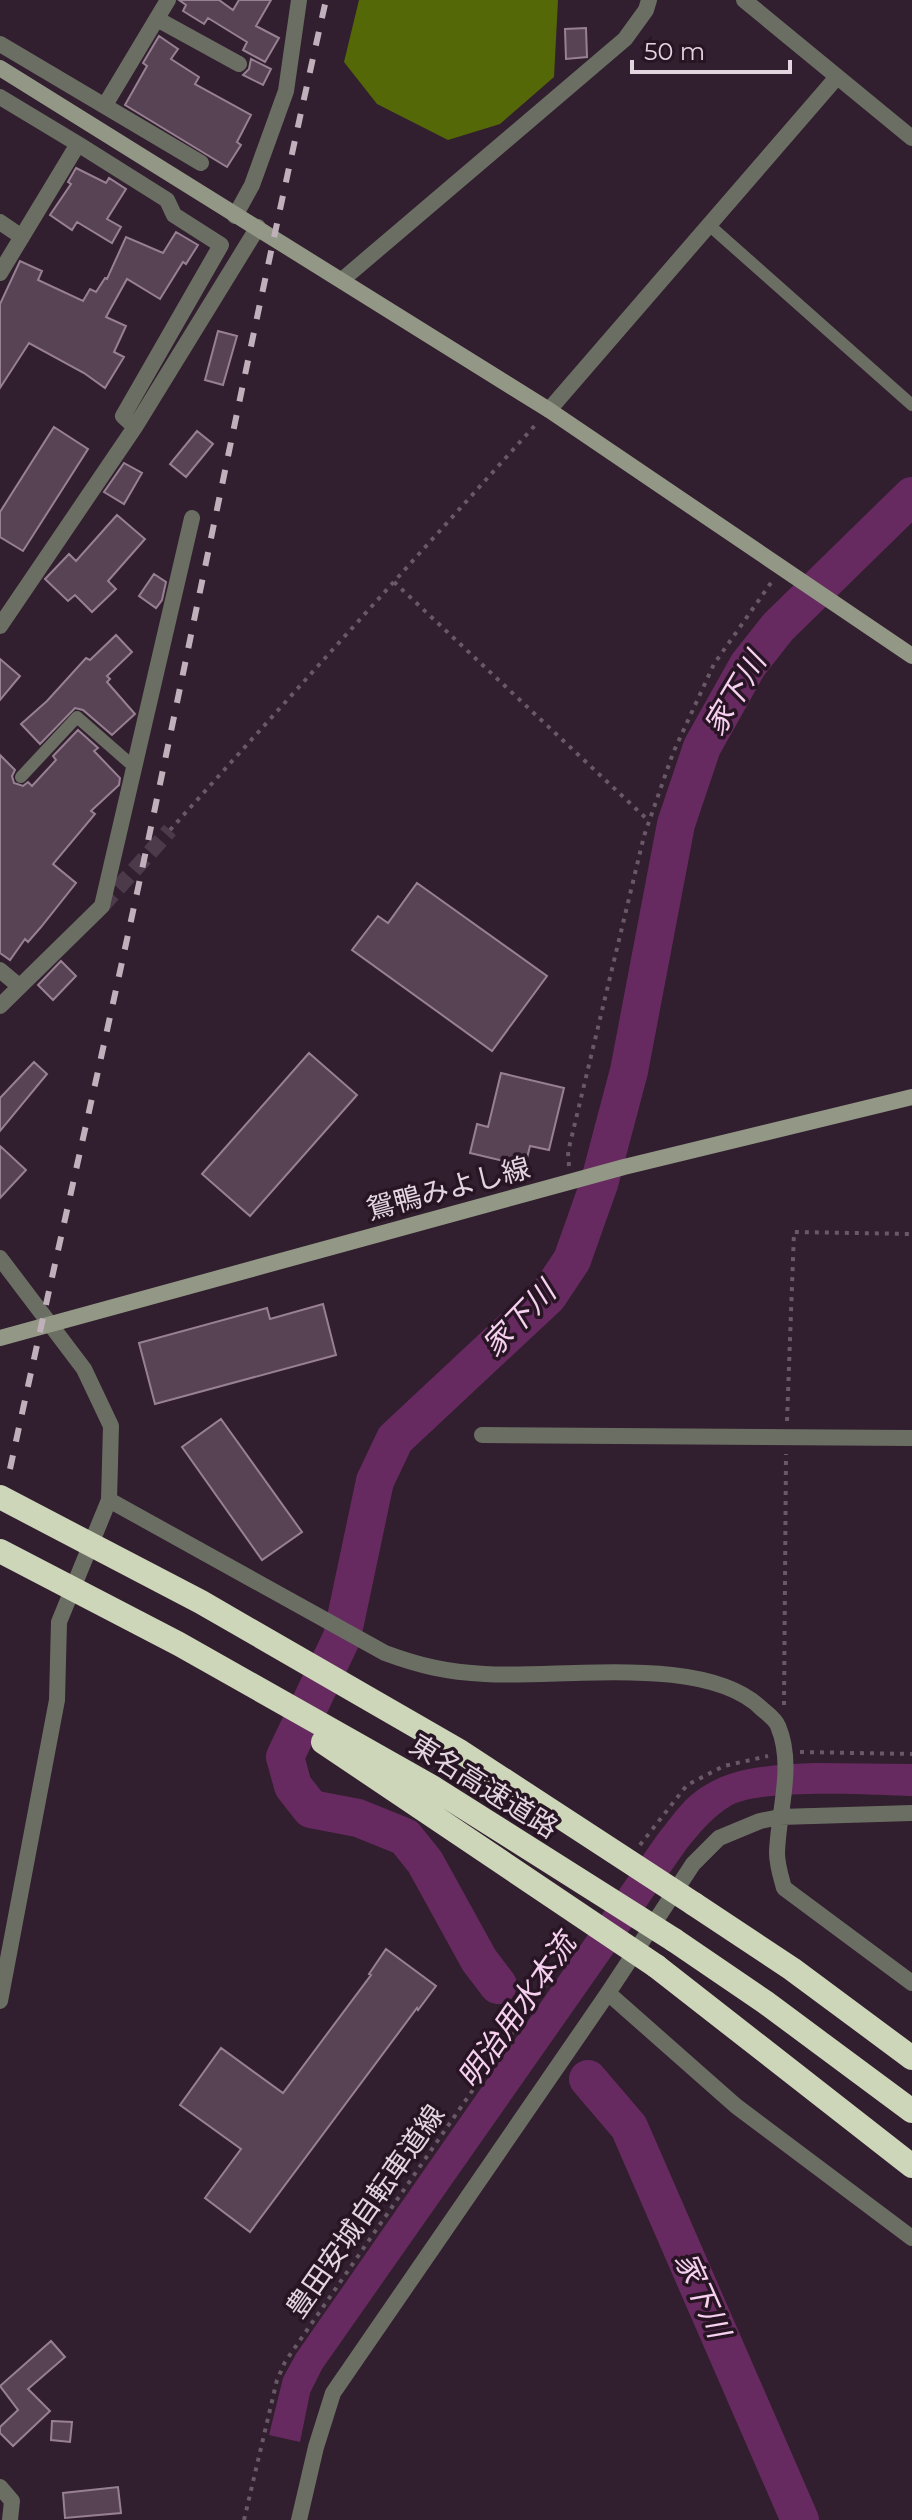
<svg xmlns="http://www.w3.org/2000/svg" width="912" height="2520" font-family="Montserrat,'Noto Sans JP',sans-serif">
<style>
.forest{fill:#556808}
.water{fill:#672a60}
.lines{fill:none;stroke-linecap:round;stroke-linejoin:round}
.river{stroke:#672a60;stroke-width:38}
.building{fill:#584354;stroke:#988093;stroke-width:2}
.street-tunnel{stroke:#4c3949;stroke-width:16;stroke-dasharray:16 8;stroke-linecap:butt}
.path{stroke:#695866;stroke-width:4;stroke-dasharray:4 6;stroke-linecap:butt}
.lane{stroke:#6b6f63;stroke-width:12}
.street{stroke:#6b6f63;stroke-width:16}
.secondary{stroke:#939886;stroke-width:16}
.highway{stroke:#cdd6b9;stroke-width:24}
.rail{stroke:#bfb0bc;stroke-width:6;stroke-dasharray:14 14;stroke-linecap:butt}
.highway-bridge{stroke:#cdd6b9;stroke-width:24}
.labels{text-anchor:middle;stroke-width:7;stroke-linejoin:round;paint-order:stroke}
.street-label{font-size:28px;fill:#e2d5e0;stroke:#271524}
.water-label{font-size:30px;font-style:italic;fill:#f6d0ef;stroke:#271524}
</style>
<rect width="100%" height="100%" fill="#311e2e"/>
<!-- forest -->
<path class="forest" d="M 359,0 L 558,0 L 554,77 L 500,124 L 448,140 L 377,104 L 344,62 Z"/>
<!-- water -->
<path class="water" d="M 816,1763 L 912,1764 L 912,1796 C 872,1795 764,1788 732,1805 C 713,1816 701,1831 687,1848 L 322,2369 L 310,2393 L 300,2442 L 269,2435 L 283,2378 L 296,2354 L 658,1834 C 667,1823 676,1810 686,1800 C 721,1766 770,1765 816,1763 Z"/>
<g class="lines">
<!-- river -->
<path class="river" d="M 498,1985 L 479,1960 L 425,1862 L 405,1837 L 358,1818 L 311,1809 L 293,1786 L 285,1757 L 342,1637 L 375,1481 L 395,1439 L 548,1296 L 572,1260 L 599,1184 L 629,1071 L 676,824 L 702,747 L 748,665 L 778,627 L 912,496
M 588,2079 L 629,2127 L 800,2520"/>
</g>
<!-- building -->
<path class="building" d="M 179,0 L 219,0 L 233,10 L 239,0 L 271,0 L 256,26 L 279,38 L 265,62 L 243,50 L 247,42 L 208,18 L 204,24 L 183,11 L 186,5 Z
M 586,28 L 587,57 L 566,59 L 565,29 Z
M 159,36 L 178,49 L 171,59 L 199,77 L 195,84 L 251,115 L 237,142 L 241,145 L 227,167 L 125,105 L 147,66 L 143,63 Z
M 251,59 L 271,69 L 263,85 L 243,75 L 249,69 Z
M 76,168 L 106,183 L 109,178 L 126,189 L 107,219 L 121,227 L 112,243 L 77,222 L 72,230 L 50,215 L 71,184 L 68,182 Z
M 176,232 L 198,245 L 186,264 L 183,262 L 160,299 L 127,279 L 106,317 L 126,326 L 114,352 L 124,357 L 105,388 L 84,373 L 29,343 L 0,388 L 0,304 L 20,261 L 42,271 L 38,280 L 83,301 L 90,289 L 96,292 L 105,278 L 107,279 L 126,237 L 163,253 Z
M 218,331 L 237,336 L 223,385 L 205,380 Z
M 54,427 L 88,449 L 23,551 L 0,537 L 0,512 Z
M 197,431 L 213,444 L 186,477 L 170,464 Z
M 124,463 L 142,473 L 124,504 L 104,492 Z
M 117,515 L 145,539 L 108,581 L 116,589 L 92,612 L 75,595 L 68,601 L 45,579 L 69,554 L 76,561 Z
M 154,574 L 166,582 L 162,600 L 156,608 L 139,596 Z
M 116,635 L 132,652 L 107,676 L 110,679 L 107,682 L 135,714 L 112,735 L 83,710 L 75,708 L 40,744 L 21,724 L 47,701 L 86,658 L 90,660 Z
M 0,659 L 20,676 L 0,700 Z
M 78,730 L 98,748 L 94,751 L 120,778 L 119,785 L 91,811 L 95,814 L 53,864 L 76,883 L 41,927 L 28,942 L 25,939 L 10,960 L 0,953 L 0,755 L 15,770 L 12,776 L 14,783 L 23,786 L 28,782 L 32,786 L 56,760 L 53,756 Z
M 417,883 L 547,976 L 492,1051 L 352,950 L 378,916 L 388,923 Z
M 61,961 L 76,976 L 53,1000 L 38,985 Z
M 309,1053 L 357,1095 L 250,1216 L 202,1174 Z
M 34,1062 L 47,1074 L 0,1131 L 0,1098 Z
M 501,1073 L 564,1088 L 549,1150 L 530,1146 L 525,1166 L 470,1153 L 477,1124 L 488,1127 Z
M 0,1146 L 26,1170 L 0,1198 Z
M 323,1304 L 336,1355 L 155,1404 L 139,1343 L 267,1308 L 270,1319 Z
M 221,1419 L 302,1532 L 262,1560 L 182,1447 Z
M 386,1949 L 436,1986 L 418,2010 L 417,2008 L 250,2232 L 205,2198 L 241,2149 L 180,2105 L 221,2048 L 283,2093 L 371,1975 L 369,1974 Z
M 51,2341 L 65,2357 L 28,2389 L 50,2411 L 13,2446 L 0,2433 L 0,2427 L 18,2410 L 0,2386 Z
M 52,2421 L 72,2422 L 70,2442 L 51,2440 Z
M 118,2487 L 121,2513 L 65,2518 L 63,2493 Z"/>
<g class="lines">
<!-- street-tunnel -->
<path class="street-tunnel" d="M 102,906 L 170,830"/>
<!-- path -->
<path class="path" d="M 394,582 L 649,821
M 170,830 L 538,422
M 569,1166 L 568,1152 L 644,836 L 673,753 L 714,664 L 773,580
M 787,1421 L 794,1232 L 912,1234
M 784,1705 L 786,1454
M 800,1752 L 912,1754
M 640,1845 L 687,1785 L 724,1766 L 768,1756
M 244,2520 L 277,2380 L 285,2362 L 577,1939"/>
<!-- lane -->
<path class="lane" d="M 709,225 L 912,405
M 21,777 L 77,717 L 133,766"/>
<!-- street -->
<path class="street" d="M 744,0 L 912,138
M 157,19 L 239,64
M 0,44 L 201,163
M 0,97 L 78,144 L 0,273
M 105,105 L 168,0
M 78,144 L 167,200 L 174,215 L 221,245 L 123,416 L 135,427
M 235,216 L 252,185 L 286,91 L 299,0
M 0,222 L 22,237
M 342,280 L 625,39 L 646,10 L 649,0
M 549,410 L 837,77
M 0,626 L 135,427 L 258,227
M 0,970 L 19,986
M 0,1006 L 102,906 L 192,518
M 0,1258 L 84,1369 L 111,1426 L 109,1500 L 385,1653 C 420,1666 447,1672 485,1674 C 560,1679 706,1653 762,1709 C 768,1714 776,1720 778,1726 C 795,1766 778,1812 777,1853 C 777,1865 781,1877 784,1888 L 912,1983
M 482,1435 L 912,1438
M 608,1993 L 736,2106 L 912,2238
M 0,2001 L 57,1700 L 59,1622 L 109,1500
M 0,2487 L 12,2501 L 10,2520
M 299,2520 L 316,2447 L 333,2393 L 608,1993 L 693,1864 L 719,1838 L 760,1821 L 780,1817 L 912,1813"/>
<!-- secondary -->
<path class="secondary" d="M 0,68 L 549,410 L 912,656
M 0,1338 L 624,1167 L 912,1097"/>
<!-- highway -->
<path class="highway" d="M 694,1904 L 792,1969 L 912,2058
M 674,1940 L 765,2002 L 912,2111
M 656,1966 L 912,2166"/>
<!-- rail -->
<path class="rail" d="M 10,1469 C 56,1255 106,1041 151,827 C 209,551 264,275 326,0"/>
<!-- highway-bridge -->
<path class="highway-bridge" d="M 0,1497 L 201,1602 L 461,1752 L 694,1904
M 0,1551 L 179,1644 L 432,1787 L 674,1940
M 323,1742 L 656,1966"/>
</g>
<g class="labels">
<!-- street labels -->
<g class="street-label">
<text transform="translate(448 1188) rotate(-15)" y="10">鴛鴨みよし線</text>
<text transform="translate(484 1786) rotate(32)" y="10">東名高速道路</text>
<text transform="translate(365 2211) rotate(-55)" y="10">豊田安城自転車道線</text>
</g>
<!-- water labels -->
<g class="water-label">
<text transform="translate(735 694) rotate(-59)" y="10">家下川</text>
<text transform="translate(519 1319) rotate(-46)" y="10">家下川</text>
<text transform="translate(517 2011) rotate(-55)" y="10">明治用水本流</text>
<text transform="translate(702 2295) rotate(66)" y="10">家下川</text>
</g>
</g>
<!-- scale -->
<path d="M632 60v12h158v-12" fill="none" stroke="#e2d5e0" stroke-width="4"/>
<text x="644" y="60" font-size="24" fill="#e2d5e0" stroke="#271524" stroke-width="6" paint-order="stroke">50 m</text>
</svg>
